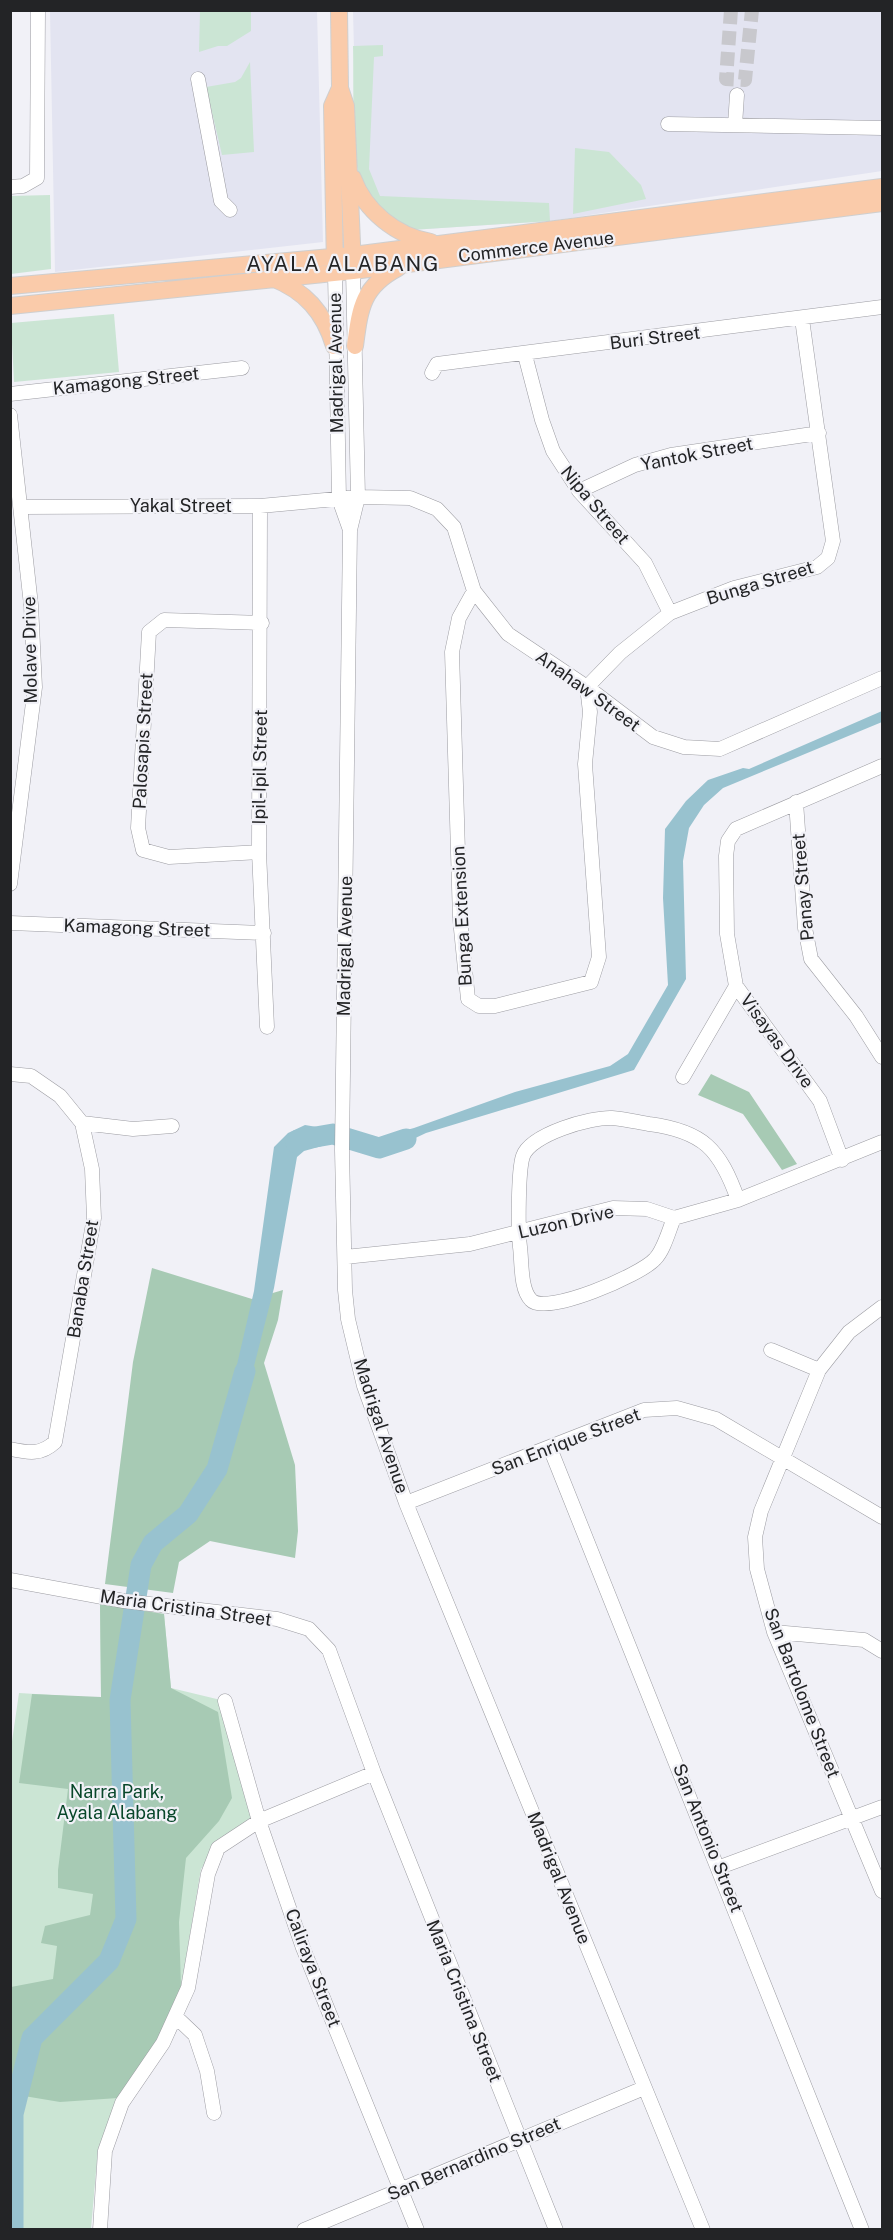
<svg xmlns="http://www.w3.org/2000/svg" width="893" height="2240" font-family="'Public Sans',sans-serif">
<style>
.built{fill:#e3e4f1}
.green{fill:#cbe5d4}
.forest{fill:#a7cab4}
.water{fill:#98c2cf}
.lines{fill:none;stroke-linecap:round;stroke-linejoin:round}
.river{stroke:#98c2cf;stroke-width:21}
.minor-tunnel{stroke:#c8c8cd;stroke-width:14;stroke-dasharray:14 7;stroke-linecap:butt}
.minor-casing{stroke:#9c9ca2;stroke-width:15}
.major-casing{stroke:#cfcfcf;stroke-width:18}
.minor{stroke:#fff;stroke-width:14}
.major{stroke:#facbaa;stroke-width:16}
.labels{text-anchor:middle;stroke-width:4.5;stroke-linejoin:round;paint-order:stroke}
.street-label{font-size:18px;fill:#232426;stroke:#f1f1f7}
.park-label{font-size:18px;fill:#08472a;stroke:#f1f1f7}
.quarter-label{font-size:21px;letter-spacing:1.5px;fill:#232426;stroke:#f1f1f7}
</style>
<rect width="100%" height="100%" fill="#f1f1f7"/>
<!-- built -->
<path class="built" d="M 50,11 L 317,11 L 323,242 L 55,272 Z
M 353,11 L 882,11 L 882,171 L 550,221 L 411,230 L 394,220 L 357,167 Z"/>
<!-- green -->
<path class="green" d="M 200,11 L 251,11 L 251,31 L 227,46 L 218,46 L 199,52 Z
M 383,45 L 383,56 L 374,57 L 369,169 L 380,196 L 549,203 L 550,221 L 411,230 C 394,220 373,206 363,188 C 351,164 354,77 353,46 Z
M 250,62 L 254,152 L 222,155 L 206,87 L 235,82 L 241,78 Z
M 575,148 L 609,152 L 641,185 L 646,199 L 573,214 Z
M 50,195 L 51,269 L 11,274 L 11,196 Z
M 114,314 L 119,372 L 14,382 L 11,323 Z
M 100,1604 L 164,1614 L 171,1688 L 225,1701 L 257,1821 L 218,1848 L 201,1869 L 181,1988 L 118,2098 L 98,2149 L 91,2229 L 11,2230 L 10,1755 L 19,1693 L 101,1698 Z"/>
<!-- forest -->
<path class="forest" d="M 711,1074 L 749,1092 L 797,1164 L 782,1170 L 743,1114 L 698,1095 Z
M 152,1268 L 252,1299 L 283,1290 L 278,1320 L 264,1363 L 295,1465 L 298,1531 L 295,1558 L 210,1541 L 179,1562 L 173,1593 L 105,1584 L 133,1362 Z
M 100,1604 L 164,1614 L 171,1688 L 218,1712 L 232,1798 L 219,1821 L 186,1858 L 179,1922 L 181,1988 L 160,2037 L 118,2098 L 60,2102 L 12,2094 L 11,2102 L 11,1987 L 53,1979 L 57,1946 L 41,1943 L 45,1926 L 90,1915 L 93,1894 L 58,1888 L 58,1870 L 68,1789 L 19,1783 L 32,1694 L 101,1697 Z"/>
<!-- water -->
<path class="water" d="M 882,711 L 882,722 L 723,788 L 704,805 L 689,828 L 683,861 L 686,979 L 634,1070 L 426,1133 L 392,1149 L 350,1145 L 354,1134 L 374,1139 L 414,1128 L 515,1092 L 610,1066 L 628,1054 L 668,985 L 663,898 L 665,829 L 686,801 L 708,780 L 743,768 L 749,769 Z
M 305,1125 L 323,1128 L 322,1146 L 304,1151 L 297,1157 L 274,1288 L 245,1401 L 230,1395 L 254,1291 L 274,1147 L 288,1133 Z"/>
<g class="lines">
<!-- river -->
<path class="river" d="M 296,1143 L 298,1140 L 333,1134 L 379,1148 L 406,1139
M 13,2230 L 13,2114 L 32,2038 L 109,1961 L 126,1919 L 120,1700 L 141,1565 L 153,1543 L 188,1514 L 217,1469 L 245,1371"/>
<!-- minor-tunnel -->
<path class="minor-tunnel" d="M 731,10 L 726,79 L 745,80 L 752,10"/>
<defs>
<path id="minor" d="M 198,79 L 221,201 L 230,210
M 668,124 L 882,128
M 735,125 L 737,95
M 10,187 L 23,186 L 37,178 L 38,10
M 353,271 L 358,497 L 350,530 L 342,1150 L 345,1290 L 348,1319 L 364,1386 L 406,1503 L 703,2230
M 335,273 L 339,499 L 350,530
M 525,355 L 542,420 L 553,451 L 579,491 L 645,563 L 670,613
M 432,373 L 437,364 L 882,307
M 10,394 L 242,368
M 10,415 L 31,605 L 35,687 L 10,884
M 579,491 L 635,465 L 671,455 L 819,433
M 260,506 L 259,852 L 267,1027
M 22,507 L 260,506 L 358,497 L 410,498 L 437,509 L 454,527 L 474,591 L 508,634 L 587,687 L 653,737 L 684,747 L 720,749 L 882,678
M 474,591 L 459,618 L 452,652 L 460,919 L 468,999 L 479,1006 L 495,1006 L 591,982 L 599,957 L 585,764 L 590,712 L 587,687 L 620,653 L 670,613 L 734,588 L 817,567 L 828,558 L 833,541 L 802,319
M 796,802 L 805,928 L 811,959 L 856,1016 L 882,1057
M 259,852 L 169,857 L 143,850 L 138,828 L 149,632 L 164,620 L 262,623
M 10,923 L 264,933
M 10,1074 L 31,1076 L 60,1096 L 82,1123 L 92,1169 L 94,1218 L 55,1442 C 41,1455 29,1453 10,1449
M 683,1077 L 736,986
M 82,1123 L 133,1129 L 172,1126
M 842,1160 L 820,1101 L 736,986 L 727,934 L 726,856 L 728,841 L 736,829 L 882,766
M 674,1218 C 669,1230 664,1250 655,1259 C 641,1275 546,1316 531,1300 C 520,1289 522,1261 520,1247 C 518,1231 518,1170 523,1156 C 531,1134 591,1117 612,1118 C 624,1119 637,1122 649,1124 C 703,1131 720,1149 738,1200
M 345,1257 L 470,1244 L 613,1208 L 647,1209 L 674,1218 L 738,1200 L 882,1142
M 882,1307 L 849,1332 L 819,1370 L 761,1511 L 755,1537 L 757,1569 L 774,1632 L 882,1891
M 771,1350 L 819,1370
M 550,1448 L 862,2230
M 406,1503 L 644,1410 L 677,1408 L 716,1419 L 882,1517
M 10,1580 L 124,1601 L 277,1619 L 309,1629 L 329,1650 L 374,1773 L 556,2230
M 774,1632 L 864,1640 L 882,1651
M 225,1701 L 259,1821 L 303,1948 L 417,2230
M 720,1867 L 882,1807
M 176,2017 L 195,2035 L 207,2071 L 214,2113
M 100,2230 L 105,2151 L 122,2103 L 163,2043 L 188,1988 L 208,1874 L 218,1848 L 259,1821 L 374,1773
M 304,2230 L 644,2088"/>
<path id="major" d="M 339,10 L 340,88 L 346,106 L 353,266
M 353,178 C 365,211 396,236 431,242
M 335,269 L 332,106 L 340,88
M 272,278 C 305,291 324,312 334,346
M 10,286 L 353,255 L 882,187
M 10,306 L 353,271 L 882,203
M 355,346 C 360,308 362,287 398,268"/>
</defs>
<!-- minor casing -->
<use href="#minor" class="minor-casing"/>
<!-- major casing -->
<use href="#major" class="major-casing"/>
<!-- minor -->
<use href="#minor" class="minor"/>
<!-- major -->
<use href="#major" class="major"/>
</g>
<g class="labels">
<!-- street labels -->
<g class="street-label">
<text transform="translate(536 247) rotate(-7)" y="6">Commerce Avenue</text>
<text transform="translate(655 338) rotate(-7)" y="6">Buri Street</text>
<text transform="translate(336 363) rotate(-91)" y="6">Madrigal Avenue</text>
<text transform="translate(126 381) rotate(-6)" y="6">Kamagong Street</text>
<text transform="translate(697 454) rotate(-11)" y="6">Yantok Street</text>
<text transform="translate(595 505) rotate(50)" y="6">Nipa Street</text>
<text x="181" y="512">Yakal Street</text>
<text transform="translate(760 583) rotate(-17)" y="6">Bunga Street</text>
<text transform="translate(30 650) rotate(-91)" y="6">Molave Drive</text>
<text transform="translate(588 691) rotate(36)" y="6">Anahaw Street</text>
<text transform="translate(143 741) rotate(-87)" y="6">Palosapis Street</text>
<text transform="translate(260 767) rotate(-89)" y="6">Ipil-Ipil Street</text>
<text transform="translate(803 887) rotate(-95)" y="6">Panay Street</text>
<text transform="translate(462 916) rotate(-93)" y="6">Bunga Extension</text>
<text transform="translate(137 928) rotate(2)" y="6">Kamagong Street</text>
<text transform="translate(345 946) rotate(-89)" y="6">Madrigal Avenue</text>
<text transform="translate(777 1041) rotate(54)" y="6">Visayas Drive</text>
<text transform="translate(566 1222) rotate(-13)" y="6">Luzon Drive</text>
<text transform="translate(83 1279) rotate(-81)" y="6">Banaba Street</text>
<text transform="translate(381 1426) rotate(72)" y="6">Madrigal Avenue</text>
<text transform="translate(566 1442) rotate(-21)" y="6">San Enrique Street</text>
<text transform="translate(186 1608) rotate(8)" y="6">Maria Cristina Street</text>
<text transform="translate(802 1693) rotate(69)" y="6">San Bartolome Street</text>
<text transform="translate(708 1838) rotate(68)" y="6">San Antonio Street</text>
<text transform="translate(559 1878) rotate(68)" y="6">Madrigal Avenue</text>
<text transform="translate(313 1968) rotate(69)" y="6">Caliraya Street</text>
<text transform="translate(464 2001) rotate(68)" y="6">Maria Cristina Street</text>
<text transform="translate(474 2159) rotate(-23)" y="6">San Bernardino Street</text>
</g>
<!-- park labels -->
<g class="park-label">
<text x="117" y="1798">Narra Park,<tspan x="117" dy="21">Ayala Alabang</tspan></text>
</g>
<!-- quarter labels -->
<g class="quarter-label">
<text x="343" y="271">AYALA ALABANG</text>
</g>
</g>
<!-- border -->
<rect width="893" height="2240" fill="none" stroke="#232426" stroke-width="24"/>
</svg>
